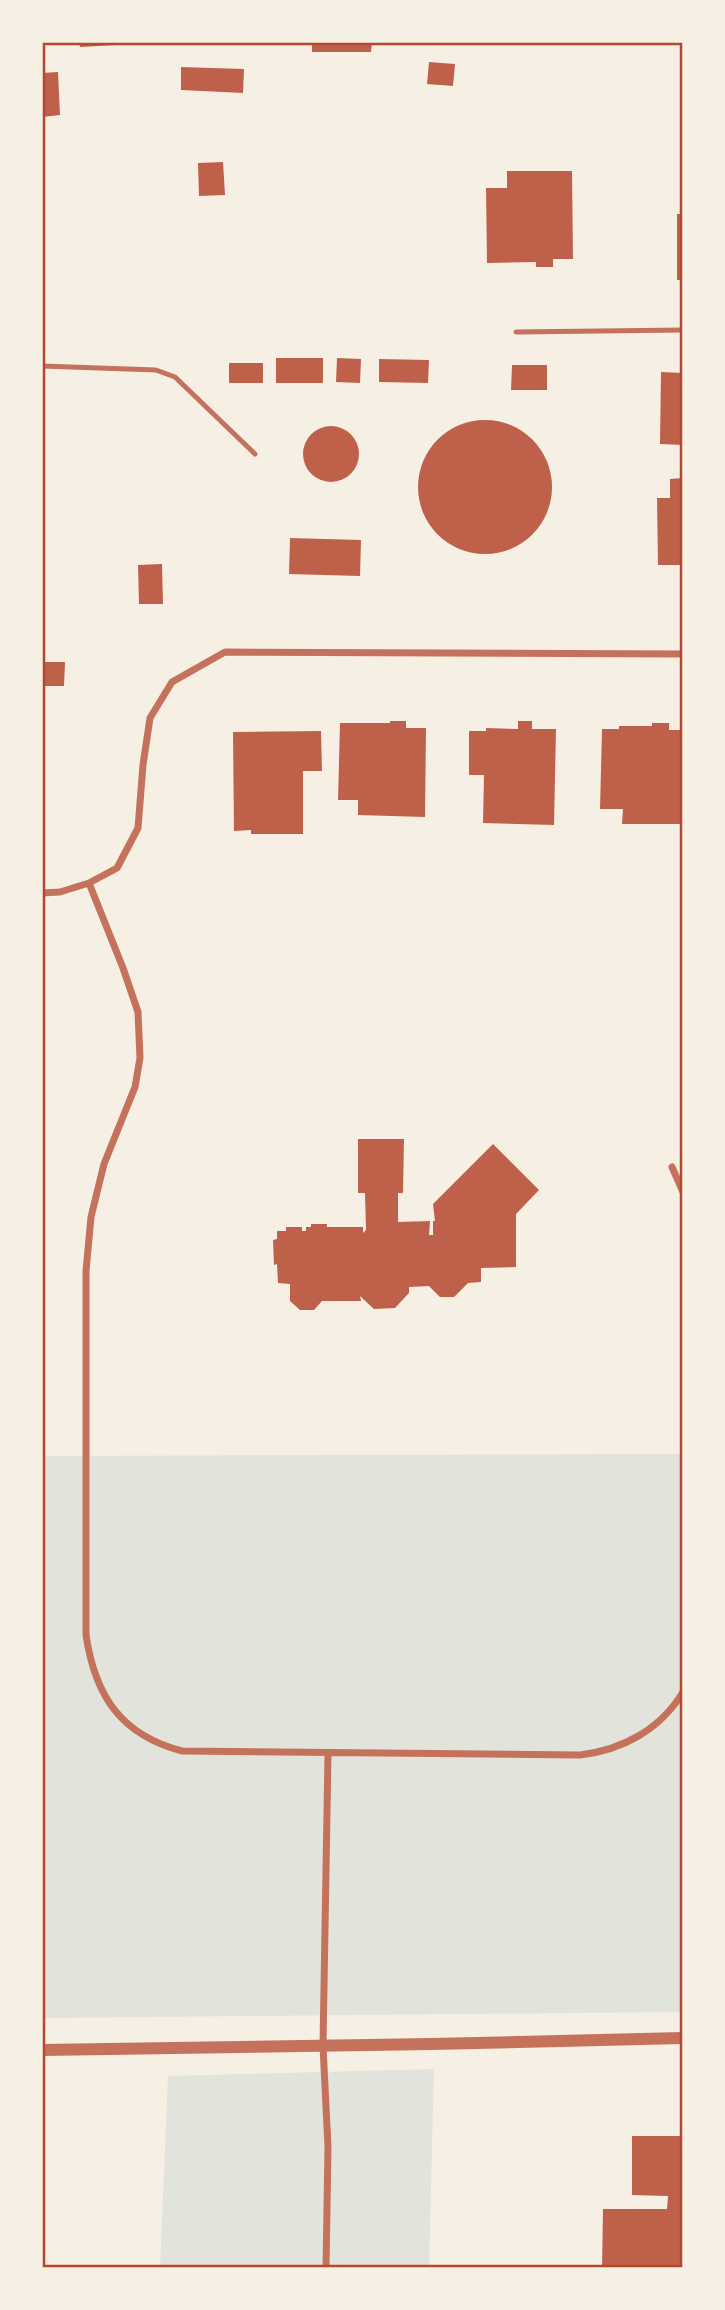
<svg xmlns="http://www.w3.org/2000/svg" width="725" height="2310" font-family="Jost,sans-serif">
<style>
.green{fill:#e2e4dc}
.building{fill:#bf614a}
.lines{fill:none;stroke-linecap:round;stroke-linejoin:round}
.service{stroke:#c5725c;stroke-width:5}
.minor{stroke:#c5725c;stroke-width:7}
.tertiary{stroke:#c5725c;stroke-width:12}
.neatline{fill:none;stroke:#b5482f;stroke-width:2.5}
</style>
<rect width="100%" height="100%" fill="#f6efe4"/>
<!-- green -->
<path class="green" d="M 683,1454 L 683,2012 L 42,2018 L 42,1456 Z
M 434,2069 L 429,2268 L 160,2268 L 168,2076 Z"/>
<!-- building -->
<path class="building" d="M 79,42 L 116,42 L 116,45 L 80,47 Z
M 312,42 L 372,42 L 371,52 L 312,52 Z
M 429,62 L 455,64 L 453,86 L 427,84 Z
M 181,67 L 244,69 L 243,93 L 181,90 Z
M 58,72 L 60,115 L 42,117 L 42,73 Z
M 223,162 L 225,195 L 199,196 L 198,163 Z
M 507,171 L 572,171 L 573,259 L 553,259 L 553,267 L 536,267 L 536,262 L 487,263 L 486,188 L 507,188 Z
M 677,214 L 683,214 L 683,280 L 677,280 Z
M 276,358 L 323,358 L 323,383 L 276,383 Z
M 337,358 L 361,359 L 360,383 L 336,382 Z
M 379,359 L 429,360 L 428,383 L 379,382 Z
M 229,363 L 263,363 L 263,383 L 229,383 Z
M 512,365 L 547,365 L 547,390 L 511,390 Z
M 661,372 L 683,373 L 683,445 L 660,444 Z
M418 487a67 67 0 1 1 134 0a67 67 0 1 1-134 0Z
M303 454a28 28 0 1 1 56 0a28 28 0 1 1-56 0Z
M 683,478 L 683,565 L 658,565 L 657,498 L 670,498 L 670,479 Z
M 290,538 L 361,540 L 360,576 L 289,574 Z
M 162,564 L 163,604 L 139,604 L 138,565 Z
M 42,662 L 65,662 L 64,686 L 42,686 Z
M 390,721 L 406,721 L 406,728 L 426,728 L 425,817 L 358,815 L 358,800 L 338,800 L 340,723 L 390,723 Z
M 518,721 L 532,721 L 532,729 L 556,729 L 554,825 L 483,823 L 484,775 L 469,775 L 469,731 L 486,731 L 486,728 L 518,729 Z
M 652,723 L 669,723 L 669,730 L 683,730 L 683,824 L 622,824 L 623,809 L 600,809 L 602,729 L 619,729 L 619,726 L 652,726 Z
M 321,731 L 322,771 L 303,771 L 303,834 L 251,834 L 251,830 L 234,831 L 233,732 Z
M 358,1139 L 404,1139 L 403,1193 L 398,1193 L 398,1222 L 430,1221 L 429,1235 L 433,1235 L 433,1221 L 435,1221 L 433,1204 L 493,1144 L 539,1190 L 516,1214 L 516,1267 L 481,1268 L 481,1282 L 468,1283 L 454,1297 L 440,1297 L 429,1286 L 409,1287 L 409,1293 L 395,1308 L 374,1309 L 360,1296 L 361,1301 L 322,1301 L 314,1310 L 300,1310 L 290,1301 L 290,1284 L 278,1283 L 277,1264 L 274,1265 L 273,1240 L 277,1239 L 277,1231 L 286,1231 L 286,1227 L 302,1227 L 302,1231 L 306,1231 L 306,1227 L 311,1227 L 311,1224 L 327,1224 L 327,1227 L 363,1227 L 363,1233 L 366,1230 L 365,1193 L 358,1193 Z
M 632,2136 L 683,2136 L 683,2268 L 602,2268 L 603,2209 L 667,2209 L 668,2196 L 632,2195 Z"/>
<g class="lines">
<!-- service -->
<path class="service" d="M 516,332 L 683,330
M 42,366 L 156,370 L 175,377 L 255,454"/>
<!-- minor -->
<path class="minor" d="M 89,883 L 123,968 L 138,1012 L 140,1058 L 135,1087 L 104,1164 L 91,1217 L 86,1271 L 86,1635 C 95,1696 121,1735 182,1751 L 580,1755 C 622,1750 660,1730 683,1692
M 42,893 L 60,892 L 89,883 L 117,868 L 138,828 L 143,765 L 150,718 L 172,682 L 225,652 L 683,654
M 672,1167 L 683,1192
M 326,2268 L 328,2147 L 323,2046 L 328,1754"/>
<!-- tertiary -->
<path class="tertiary" d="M 42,2050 L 432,2044 L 683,2038"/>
</g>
<!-- border -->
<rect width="725" height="2310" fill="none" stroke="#f6efe4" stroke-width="88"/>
<rect x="44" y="44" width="637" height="2222" class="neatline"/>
</svg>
